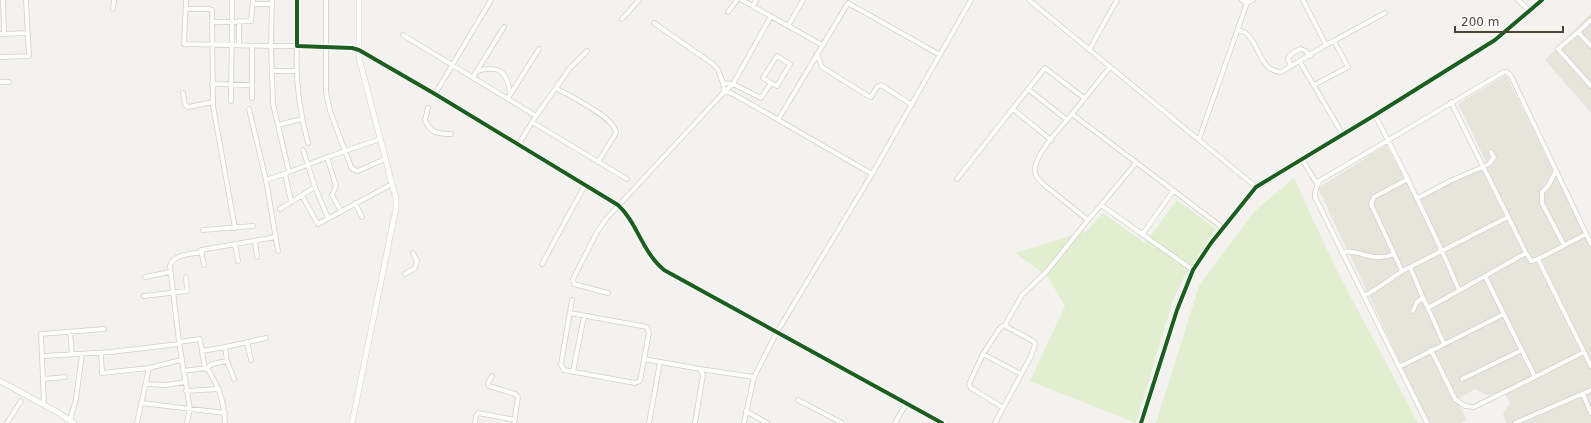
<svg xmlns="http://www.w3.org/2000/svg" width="1591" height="423" font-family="'DejaVu Sans',sans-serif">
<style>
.residential{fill:#e7e4dc}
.green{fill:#e1eecf}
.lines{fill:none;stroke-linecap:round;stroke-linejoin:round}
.minor-casing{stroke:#d2d0cb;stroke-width:5.5}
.tertiary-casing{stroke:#d2d0cb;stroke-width:6}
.minor{stroke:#fdfdfc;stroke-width:4}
.tertiary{stroke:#fdfdfc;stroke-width:5}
.cycleway-casing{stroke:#fff;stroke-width:6}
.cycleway{stroke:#1b5e20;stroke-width:4}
</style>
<rect width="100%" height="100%" fill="#f4f2ee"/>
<!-- residential -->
<path class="residential" d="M 1591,13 L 1591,113 L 1545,60 Z
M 1506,75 L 1591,248 L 1591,423 L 1507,423 L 1503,414 L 1510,403 L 1503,390 L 1489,396 L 1475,389 L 1457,400 L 1466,420 L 1460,423 L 1429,423 L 1318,188 L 1386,145 L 1417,200 L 1487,164 L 1458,104 Z"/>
<!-- green -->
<path class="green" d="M 1294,178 L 1336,269 L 1418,423 L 1156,423 L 1199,286 L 1255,211 Z
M 1177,200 L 1216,229 L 1184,277 L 1173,300 L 1136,423 L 1030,381 L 1065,306 L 1048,277 L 1015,253 L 1087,231 L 1103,213 L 1145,243 Z"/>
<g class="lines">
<defs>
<path id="minor" d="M 3,0 L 4,34
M 186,0 L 184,44 L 271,46 L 273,104 L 289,172 L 325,158 L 380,139
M 272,0 L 271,46 L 297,46 C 295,80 299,110 308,143
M 297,0 L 297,46 L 352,48 L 359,50 L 435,94 L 618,205 C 637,222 642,252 664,270 L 942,423
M 326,0 L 326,92 L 330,111 L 351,167 L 354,170 L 358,171 L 385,159
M 742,0 L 822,45
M 1029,0 L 1256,187
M 1242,0 L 1247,3 L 1253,0
M 1518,0 L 1530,11
M 253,4 L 272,4
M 753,6 L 756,0
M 113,9 L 114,0
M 186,9 L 209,9 L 212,10 L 213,106 L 235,228
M 728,12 L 737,0
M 622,19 L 639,0
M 1591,20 L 1578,32 L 1591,46
M 239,21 L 239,45
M 212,22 L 232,22 L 232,0
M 654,23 L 713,64 L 718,70 L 723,83
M 788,26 L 803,0
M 1238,30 C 1241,31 1245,32 1247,34 C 1260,46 1260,71 1281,72 L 1326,45 L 1303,0
M 1578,32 L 1558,49 L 1591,86
M 0,34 L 28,33
M 403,35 L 536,116
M 1326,45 L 1385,13
M 1089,50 L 1117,0
M 817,54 L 822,67 L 868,96 L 871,97 L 877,87 L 881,85 L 912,105
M 0,57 L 29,56 L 26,0
M 1300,62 L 1343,135
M 1291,66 L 1288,59 C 1291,53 1295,51 1301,49 L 1306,51 L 1310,56
M 1110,67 L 1072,114 L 1223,228
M 272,71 L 296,71
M 477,71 C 499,65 507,71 510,93
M 473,77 L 504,27
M 0,82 L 9,82
M 212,84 L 252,85
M 1314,85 L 1348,67 L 1334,41
M 556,88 C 568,95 616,118 616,133 L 598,162
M 1028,89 L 1067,120
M 724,92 L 723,83 L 733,84 L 761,98 L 771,83 L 777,86 L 790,64 L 777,56 L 763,78 L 771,83
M 724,92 L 733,84 L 771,16
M 183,93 L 185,105 L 188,107 L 213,102
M 435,94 L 491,0
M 252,98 L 252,46
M 508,98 L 539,49
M 231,101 L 232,22 L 251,21 L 253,0
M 1451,102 L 1526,253
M 428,108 L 425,120 C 430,133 438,134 451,134
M 249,109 L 266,180 L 278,251
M 1013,109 L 1051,140
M 1072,114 C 1062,126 1033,156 1035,171 C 1035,177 1039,180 1043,184 L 1088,220 L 1101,205 L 1193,270
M 1375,115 C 1405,173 1434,231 1459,290
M 778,120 L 848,3 L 940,55
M 532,122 L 627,179
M 278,125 L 302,119
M 1199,139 L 1248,0
M 518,145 L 536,116 L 570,68 L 587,51
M 303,150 L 315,187 L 328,218
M 327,157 L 336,186 L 332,195 L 341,211
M 1302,159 L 1317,184
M 1556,171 L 1548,186 L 1542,192 L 1542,203 L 1564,245
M 285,174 L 291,201
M 957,179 L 1045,68 L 1084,98
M 266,180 L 287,173
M 302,196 L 318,224 L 392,184
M 1418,198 L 1450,181 L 1489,164 L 1494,157 L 1491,152
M 355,203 L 362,217
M 1101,205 L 1136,163
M 280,209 L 315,187
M 203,230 L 253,226
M 1586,234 L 1538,259 L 1591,366
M 1142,235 L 1173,191
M 255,241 L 257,257
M 235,244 L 238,261
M 1342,252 C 1359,248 1371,264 1394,254
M 1538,259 L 1531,261 L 1526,253 L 1485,276 L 1535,377 L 1584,352
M 542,264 L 585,185
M 204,265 L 201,250 L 276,237
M 1410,267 C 1394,275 1381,287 1364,296 L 1315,197 L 1315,192 L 1319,181 L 1504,72 L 1507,72 L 1511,76 L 1591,244
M 1402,271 L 1371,204 L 1374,197 L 1408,179
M 405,274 L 415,268 L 417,261 L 413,253
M 145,277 L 170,272
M 608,293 L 574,284 L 573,279 L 597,232 L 606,219 L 724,92 L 731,93 L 756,107 L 872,174
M 144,296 L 187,291 L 186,277
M 1364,296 L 1427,423
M 1423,298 L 1428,308
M 1413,311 L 1417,302 L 1423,298 L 1410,267 L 1508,217
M 570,313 L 647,327 L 649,333 L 640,381 L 635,383 L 564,370 L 561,364 L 572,300
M 70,332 L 72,354
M 179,342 L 200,339 L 205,369
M 247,342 L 251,360
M 1444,344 L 1428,308 L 1485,276
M 1431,350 L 1455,399 L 1465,406 L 1474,407 L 1535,377
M 202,351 L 225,347
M 101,353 L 102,373 L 149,368 L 181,360
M 983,354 L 1021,374
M 43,356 L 111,352 L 179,344
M 644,359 L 700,369 L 703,375 L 695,423
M 1399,367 L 1504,314
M 207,368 C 219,387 224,400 225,423
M 700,369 L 754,377
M 183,371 L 207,368 L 212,364 L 227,361
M 573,372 L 584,316
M 492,376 L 488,383 L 489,386 L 515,394 L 518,397 L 514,423
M 44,379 L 65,377
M 234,379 L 227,361 L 225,347 L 266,338
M 1462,379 L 1522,350
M 146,384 L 166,385 L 185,382
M 186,391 L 219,389
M 1583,394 L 1591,413
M 798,400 L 842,423
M 141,403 L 225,413
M 44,405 L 41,334 L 104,329
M 1002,407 L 971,388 L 969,384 L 983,354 L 1000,328 L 1006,324
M 746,411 L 767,423
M 70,420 L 76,399 L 82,354
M 7,423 L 21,401
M 137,423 L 149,368
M 187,423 L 190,409 L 179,342 L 170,266 C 173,254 191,254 202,252
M 475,423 L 476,416 L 478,413 L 515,420
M 649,423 L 660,362
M 744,423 L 754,377 L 777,332 L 872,174 L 971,0
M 895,423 L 906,404
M 995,423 L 1031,356 L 1035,344 L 1033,341 L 1007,327 L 1006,324 L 1007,321 L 1022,295 L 1047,271 L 1088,220
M 1515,423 L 1591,390"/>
<path id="tertiary" d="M 0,381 L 59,413 L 74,423
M 352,423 L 396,208 L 396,199 L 359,58 L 359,0
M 1141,423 L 1177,310 L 1193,270 L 1211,243 L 1256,187 L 1375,115 L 1495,40 L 1542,0"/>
</defs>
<!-- minor casing -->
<use href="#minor" class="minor-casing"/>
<!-- tertiary casing -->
<use href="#tertiary" class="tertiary-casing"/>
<!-- minor -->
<use href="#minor" class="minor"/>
<!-- tertiary -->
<use href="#tertiary" class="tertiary"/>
<defs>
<path id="cycleway" d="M 297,0 L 297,46 L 352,48 L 359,50 L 435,94 L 618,205 C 637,222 642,252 664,270 L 942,423
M 1141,423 L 1177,310 L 1193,270 L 1211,243 L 1256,187 L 1375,115 L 1495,40 L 1542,0"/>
</defs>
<!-- cycleway casing -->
<use href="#cycleway" class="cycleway-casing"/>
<!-- cycleway -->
<use href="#cycleway" class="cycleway"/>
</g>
<!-- scale -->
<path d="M1455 26v6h108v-6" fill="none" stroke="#4b4439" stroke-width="2"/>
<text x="1461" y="26" font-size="12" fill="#4b4439" stroke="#ffffff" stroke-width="3" paint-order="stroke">200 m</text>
</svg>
